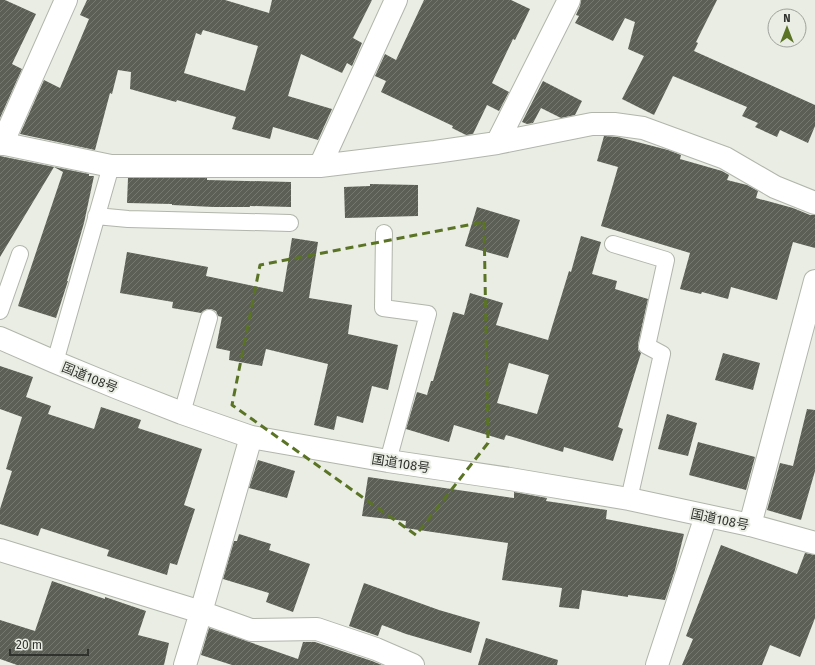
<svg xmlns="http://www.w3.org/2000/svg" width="815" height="665" font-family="'Fira Sans','Noto Sans JP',sans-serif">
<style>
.building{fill:url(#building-hatch);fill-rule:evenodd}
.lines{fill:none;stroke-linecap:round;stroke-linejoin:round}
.lane-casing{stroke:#b1b5ab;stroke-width:18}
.street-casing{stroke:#b1b5ab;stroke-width:24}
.highway-casing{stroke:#b1b5ab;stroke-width:24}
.lane{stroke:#fff;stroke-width:16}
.street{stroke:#fff;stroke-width:22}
.highway{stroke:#fff;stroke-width:22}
.marked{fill:none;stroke:#5a7325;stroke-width:3;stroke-dasharray:8 5;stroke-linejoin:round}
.labels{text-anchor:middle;stroke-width:4;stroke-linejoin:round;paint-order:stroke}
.street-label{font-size:13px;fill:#30322e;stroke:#e9ede3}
</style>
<defs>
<pattern id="building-hatch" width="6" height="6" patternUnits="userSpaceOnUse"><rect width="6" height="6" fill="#5c5f56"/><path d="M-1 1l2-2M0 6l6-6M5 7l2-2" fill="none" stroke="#757870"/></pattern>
</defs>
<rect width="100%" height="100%" fill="#e9ede3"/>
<!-- building -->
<path class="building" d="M 0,0 L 5,0 L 36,14 L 12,64 L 22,69 L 0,118 Z
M 87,0 L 225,0 L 269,13 L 272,0 L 372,0 L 353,38 L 362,43 L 352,66 L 347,63 L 342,73 L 301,54 L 288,96 L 332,109 L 318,140 L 273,127 L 270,139 L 232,129 L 236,117 L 177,100 L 176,102 L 130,89 L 131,72 L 118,70 L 112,94 L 110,93 L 95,150 L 20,134 L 44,80 L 60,88 L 89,19 L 80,15 ZM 203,30 L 258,46 L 245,91 L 184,73 L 196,33 L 201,35 Z
M 424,0 L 511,0 L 530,9 L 515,40 L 513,39 L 492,83 L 509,92 L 499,111 L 487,105 L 473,134 L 466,135 L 452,128 L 453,126 L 381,92 L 386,81 L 375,76 L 385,54 L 396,60 Z
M 581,0 L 717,0 L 696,42 L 698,43 L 694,51 L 815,105 L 815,126 L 808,143 L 780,130 L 777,137 L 755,127 L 758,123 L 742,116 L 747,107 L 673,76 L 654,115 L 622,99 L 644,56 L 628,49 L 635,22 L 625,18 L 613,41 L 575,23 L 579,16 L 576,15 L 580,6 Z
M 543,81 L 582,101 L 575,115 L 561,118 L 541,108 L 533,123 L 527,124 L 522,122 Z
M 604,136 L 618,137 L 668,150 L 681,155 L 680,159 L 722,171 L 729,175 L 727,180 L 747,185 L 758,191 L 756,198 L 793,208 L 810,215 L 815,215 L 815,248 L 793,242 L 777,300 L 731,287 L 728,299 L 702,292 L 701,294 L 680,289 L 690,253 L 601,226 L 618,167 L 597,161 Z
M 0,156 L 89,174 L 89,176 L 94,176 L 84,223 L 67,281 L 68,281 L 67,284 L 56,318 L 18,306 L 63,172 L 54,167 L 0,257 Z
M 128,178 L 207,178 L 207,180 L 291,182 L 291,207 L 250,206 L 250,207 L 214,207 L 172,205 L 172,204 L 127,203 Z
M 370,184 L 418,185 L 418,216 L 345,218 L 344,187 L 370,186 Z
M 477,207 L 520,220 L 508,258 L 465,246 Z
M 581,236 L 601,242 L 592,274 L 617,281 L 615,289 L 648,299 L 638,344 L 638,350 L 641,353 L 618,427 L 623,429 L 613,461 L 564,447 L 563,452 L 506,435 L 504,440 L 454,425 L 449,442 L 406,429 L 417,392 L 427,395 L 431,381 L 433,381 L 453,312 L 464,315 L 470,293 L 503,303 L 496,325 L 548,340 L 569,271 L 571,272 ZM 509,363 L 549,375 L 537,414 L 497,403 Z
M 292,238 L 318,242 L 309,298 L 352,305 L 348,334 L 398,345 L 388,390 L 372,386 L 363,423 L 337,416 L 334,430 L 314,425 L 328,364 L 266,349 L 262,366 L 229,360 L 230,351 L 216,348 L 222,317 L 218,316 L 216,311 L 211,309 L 207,309 L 203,311 L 201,313 L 172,308 L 173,302 L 120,293 L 127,252 L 208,267 L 206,276 L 283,292 Z
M 723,353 L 760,363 L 753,390 L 715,380 Z
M 0,366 L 33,377 L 26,397 L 51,406 L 48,414 L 94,429 L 101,407 L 141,420 L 138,428 L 202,449 L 184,505 L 195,509 L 177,565 L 170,563 L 167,575 L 107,556 L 109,550 L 41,528 L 38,536 L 0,524 L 0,509 L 12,471 L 6,469 L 22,417 L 0,409 Z
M 807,409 L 815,410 L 815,471 L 801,520 L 767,510 L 780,463 L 793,466 Z
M 667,414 L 697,423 L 688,456 L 658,449 Z
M 698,442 L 755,457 L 746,490 L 689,475 Z
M 258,460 L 295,471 L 287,498 L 249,488 Z
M 368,477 L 514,498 L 514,492 L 547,498 L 546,501 L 607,510 L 606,519 L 684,534 L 675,570 L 665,600 L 628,595 L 628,597 L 582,590 L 579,609 L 559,607 L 562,588 L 502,580 L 508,543 L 405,528 L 406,521 L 362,516 Z
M 239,534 L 271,544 L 269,550 L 310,564 L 293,612 L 266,602 L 269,593 L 223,579 L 234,541 L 237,541 Z
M 721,545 L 797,574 L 805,553 L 815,555 L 815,618 L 800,657 L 770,645 L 762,665 L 682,665 L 693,639 L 686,636 Z
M 52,581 L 105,599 L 105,597 L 146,611 L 138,635 L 169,643 L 164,665 L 17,665 L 0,659 L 0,620 L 35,631 Z
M 364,583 L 439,610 L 480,622 L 471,653 L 406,634 L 382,625 L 378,636 L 349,626 Z
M 209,628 L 298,659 L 303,642 L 315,642 L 372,661 L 382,665 L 232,665 L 201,655 Z
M 486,638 L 558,660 L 557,665 L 478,665 Z"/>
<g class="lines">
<defs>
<path id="lane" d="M 96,216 L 128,219 L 290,223
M 384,233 L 383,308 L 428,314 L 388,461
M 613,244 L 666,260 L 647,346 L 662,354 L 629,499
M 0,311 L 20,254
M 55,362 L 111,166
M 182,413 L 209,318"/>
<path id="street" d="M 0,143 L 111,166 L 320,166 L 435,152 L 497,143 L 592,124 L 614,124 L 643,128 L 725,158 L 775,187 L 815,203
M 497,143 L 569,0
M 2,144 L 66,0
M 320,166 L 396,0
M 750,525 L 815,281
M 0,550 L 201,612 L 251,630 L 317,629 L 376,649 L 413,665
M 185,665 L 201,612 L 251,437
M 657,665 L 706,516"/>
<path id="highway" d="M 0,338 L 55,362 L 118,388 L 182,413 L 251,437 L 388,461 L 510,479 L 629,499 L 750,525 L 815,543"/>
</defs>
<!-- lane casing -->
<use href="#lane" class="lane-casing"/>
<!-- street casing -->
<use href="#street" class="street-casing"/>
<!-- highway casing -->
<use href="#highway" class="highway-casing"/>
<!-- lane -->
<use href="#lane" class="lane"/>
<!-- street -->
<use href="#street" class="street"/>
<!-- highway -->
<use href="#highway" class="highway"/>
</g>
<!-- marked area -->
<path class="marked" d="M 484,222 L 488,443 L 416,535 L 232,405 L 260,265 Z"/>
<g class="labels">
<!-- street labels -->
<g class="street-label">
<text transform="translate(90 377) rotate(22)" y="5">国道108号</text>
<text transform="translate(401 463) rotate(9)" y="5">国道108号</text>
<text transform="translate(720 519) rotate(12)" y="5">国道108号</text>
</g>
</g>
<!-- north arrow -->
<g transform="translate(787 28)"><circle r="19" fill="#e9ede3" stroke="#9fa29b"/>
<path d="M0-3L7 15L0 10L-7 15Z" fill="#5a7325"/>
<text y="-6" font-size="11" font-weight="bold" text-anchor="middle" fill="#30322e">N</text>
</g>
<!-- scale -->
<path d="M10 649v6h78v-6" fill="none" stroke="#30322e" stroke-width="2"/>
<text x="16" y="649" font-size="12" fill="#30322e" stroke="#e9ede3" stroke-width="3" paint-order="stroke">20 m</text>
</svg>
